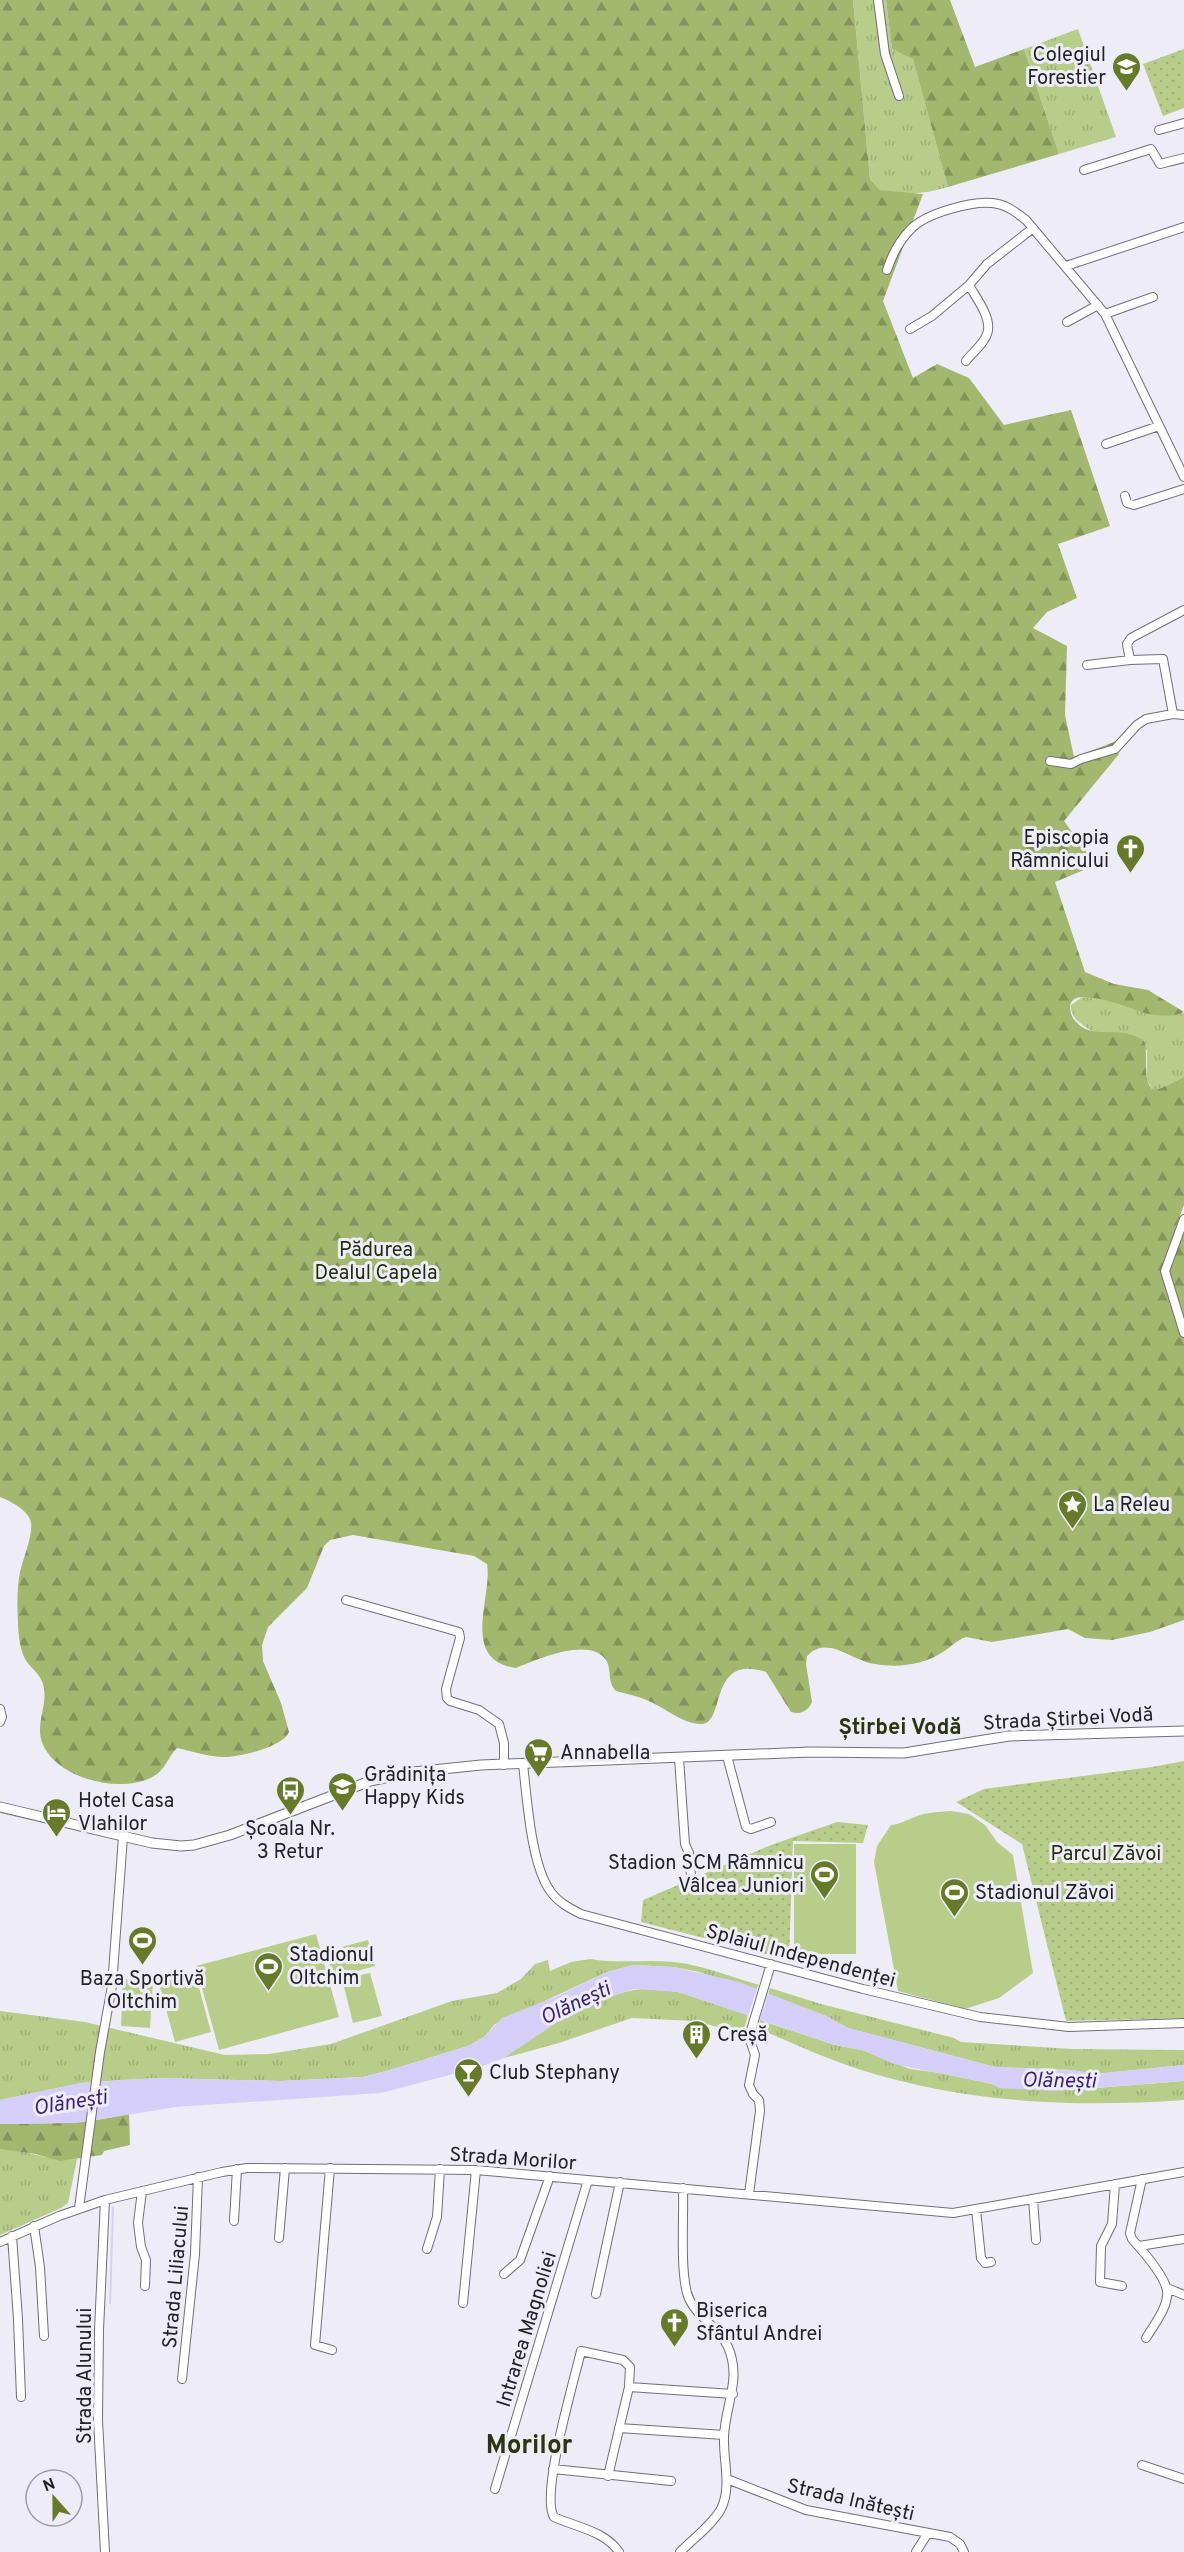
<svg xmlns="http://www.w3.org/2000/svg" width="1184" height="2552" font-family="Overpass,sans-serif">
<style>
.grass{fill:url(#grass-tufts)}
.forest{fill:url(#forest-firs)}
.park{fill:url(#park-dots)}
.pitch{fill:#b9cd8a}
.water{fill:#d5cef9}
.pier{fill:#eeedf7}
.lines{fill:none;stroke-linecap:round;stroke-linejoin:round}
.stream{stroke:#d5cef9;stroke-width:2}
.minor-casing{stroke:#716f78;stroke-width:10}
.major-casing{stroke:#716f78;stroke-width:11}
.minor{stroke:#fff;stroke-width:8}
.major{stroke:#fff;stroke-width:9}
.labels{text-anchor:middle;stroke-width:6;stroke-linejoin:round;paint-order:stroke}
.poi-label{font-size:20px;fill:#232327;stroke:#eeedf7;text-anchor:start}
.park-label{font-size:20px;fill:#252d0d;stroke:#eeedf7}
.street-label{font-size:20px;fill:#232327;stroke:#eeedf7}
.water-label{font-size:21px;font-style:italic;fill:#3d2374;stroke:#eeedf7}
.quarter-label{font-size:22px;font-weight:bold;fill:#2c350f;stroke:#eeedf7}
.district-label{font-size:26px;font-weight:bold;fill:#2c350f;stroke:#eeedf7}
</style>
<defs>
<pattern id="grass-tufts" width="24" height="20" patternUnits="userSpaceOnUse" patternTransform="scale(1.5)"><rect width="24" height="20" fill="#b9cd8a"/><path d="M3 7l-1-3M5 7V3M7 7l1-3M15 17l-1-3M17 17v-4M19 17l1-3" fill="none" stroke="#9fb077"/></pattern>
<pattern id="forest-firs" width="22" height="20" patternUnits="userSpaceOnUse" patternTransform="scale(1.5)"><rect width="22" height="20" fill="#a3b76e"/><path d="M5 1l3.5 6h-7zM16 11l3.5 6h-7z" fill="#84945a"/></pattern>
<pattern id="park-dots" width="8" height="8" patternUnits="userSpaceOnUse" patternTransform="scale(1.5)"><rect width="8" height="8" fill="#b9cd8a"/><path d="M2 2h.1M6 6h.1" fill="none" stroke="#9fb077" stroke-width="1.8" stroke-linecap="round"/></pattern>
</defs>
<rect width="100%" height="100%" fill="#eeedf7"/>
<!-- grass -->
<path class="grass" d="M 853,0 L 886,0 L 892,49 L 913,58 L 948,187 C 921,195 908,194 880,190 L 870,179 Z
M 1078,29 L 1116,137 L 1059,154 L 1024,49 Z
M 1090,996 C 1123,1003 1148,1020 1184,1013 L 1184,1077 L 1159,1089 L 1152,1089 L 1147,1080 L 1147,1050 C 1126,1042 1069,1032 1071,1005 L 1081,998 Z
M 591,1959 C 618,1964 646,1959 674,1962 C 703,1965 731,1977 759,1985 L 757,1989 L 695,1971 L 673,1967 L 633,1965 L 607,1972 L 495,2024 L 484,2037 L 468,2046 L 390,2070 L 362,2077 L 281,2081 L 161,2078 L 123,2080 L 81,2083 L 0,2100 L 0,2011 L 85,2022 L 225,2055 L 269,2054 L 331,2044 L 452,2001 L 497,1993 L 521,1979 L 535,1964 L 548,1960 L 550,1971 L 571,1962 Z
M 652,1988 L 678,1992 L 748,2015 L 743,2033 L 693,2021 L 632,2018 L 559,2043 L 504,2058 C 542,2028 602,1990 652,1988 Z
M 770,1988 L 821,2004 L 954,2038 L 961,2042 L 1072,2049 L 1184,2050 L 1184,2065 L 1095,2074 L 1072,2070 L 995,2067 L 848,2028 L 826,2016 L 768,1994 Z
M 760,2020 L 835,2045 L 862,2050 L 910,2069 L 941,2073 L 992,2084 L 1000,2088 L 1071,2090 L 1184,2081 L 1184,2100 C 1075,2108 964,2103 858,2069 C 824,2058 790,2042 757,2028 Z
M 0,2149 C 27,2150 50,2162 77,2159 L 68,2203 L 61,2208 L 0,2235 Z"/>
<!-- forest -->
<path class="forest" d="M 0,0 L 853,0 L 870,179 L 880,190 L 923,194 L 883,301 L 913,378 L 937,364 L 969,378 L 1004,425 L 1071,410 L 1110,526 L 1058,544 L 1077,598 L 1047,612 L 1033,628 L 1067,646 L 1065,715 L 1074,757 L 1114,742 L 1119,754 L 1064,821 L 1096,865 L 1055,882 L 1085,972 L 1114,984 L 1148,990 L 1184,1012 C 1175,1017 1160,1016 1149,1014 C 1138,1013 1061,977 1071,1013 C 1072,1019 1078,1024 1082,1027 C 1099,1038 1122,1025 1144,1041 C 1149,1055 1142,1078 1152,1089 L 1159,1089 L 1184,1077 L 1184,1205 L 1175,1229 L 1184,1231 L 1184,1620 L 1150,1632 L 1112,1640 L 1085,1638 L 1068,1629 L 992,1642 L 966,1637 C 957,1640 951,1647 943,1652 C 923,1665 898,1668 875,1664 C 851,1661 828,1634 807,1656 L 806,1664 L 812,1702 C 808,1711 801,1715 791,1712 L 766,1672 C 708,1653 726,1723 702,1724 C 685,1725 666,1709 651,1702 C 641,1697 627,1694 616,1691 C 607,1682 612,1670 606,1660 C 589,1636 536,1660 516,1668 C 459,1660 493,1596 487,1564 L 474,1556 L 353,1535 L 330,1540 L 324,1546 L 307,1588 L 268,1627 L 262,1645 L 263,1661 L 281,1703 L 289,1732 C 283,1747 240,1757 224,1757 C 209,1757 192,1751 177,1748 C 168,1757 165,1770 154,1776 C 122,1795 55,1779 42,1742 C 35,1723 49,1703 43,1684 C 40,1674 33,1670 27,1662 C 20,1652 18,1634 18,1622 C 17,1606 17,1588 20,1572 C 23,1559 33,1535 31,1523 C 30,1511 10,1501 0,1497 Z
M 886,0 L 950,0 L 975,67 L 1024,49 L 1059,154 L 948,187 L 913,59 L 892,49 Z
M 129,2113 L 130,2145 L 104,2151 L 102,2155 L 60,2161 L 35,2154 L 0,2149 L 0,2124 C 44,2123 87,2125 129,2113 Z"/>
<!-- park -->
<path class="park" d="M 1184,49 L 1184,108 L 1163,116 L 1143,64 Z
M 1184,1761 L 1184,2018 L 1066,2021 L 1022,1844 L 956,1802 L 984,1789 L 1152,1767 Z
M 837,1822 L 868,1825 L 863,1843 L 793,1841 L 789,1960 L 641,1922 L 643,1900 L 771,1845 Z"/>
<!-- pitch -->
<path class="pitch" d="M 951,1811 L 969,1814 L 985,1825 L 997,1842 L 1013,1855 L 1033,1973 L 999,1998 L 965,2009 L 898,1991 L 874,1862 L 877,1846 L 891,1825 C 901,1824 906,1820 915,1817 C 926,1812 939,1812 951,1811 Z
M 794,1844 L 856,1844 L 856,1954 L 794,1954 Z
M 316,1934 L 339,2017 L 219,2050 L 196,1966 Z
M 368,1940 L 375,1966 L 333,1978 L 326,1951 Z
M 195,1973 L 211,2032 L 175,2042 L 159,1983 Z
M 370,1973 L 382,2016 L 353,2023 L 342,1979 Z
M 123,1979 L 153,1980 L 150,2028 L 121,2026 Z"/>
<!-- water -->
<path class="water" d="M 633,1965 L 673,1967 L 739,1982 L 826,2016 L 848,2028 L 995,2067 L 1072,2070 L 1095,2074 L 1184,2065 L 1184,2081 L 1055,2091 L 1000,2088 L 992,2084 L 894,2064 L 862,2050 L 835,2045 L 678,1992 L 634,1989 L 614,1995 L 556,2023 L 504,2058 L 480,2067 L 381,2093 L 176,2107 L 77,2123 L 0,2124 L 0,2100 L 81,2083 L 123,2080 L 161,2078 L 281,2081 L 362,2077 L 390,2070 L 468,2046 L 484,2037 L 502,2018 L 555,1997 L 607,1972 Z"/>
<!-- pier -->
<path class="pier" d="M 758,1986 L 769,1991 L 759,2023 L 747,2018 Z"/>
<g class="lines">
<!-- stream -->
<path class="stream" d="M 110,2303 L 113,2207"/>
<defs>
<path id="minor" d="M 878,0 L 885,54 L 899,96
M 1159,130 L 1184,123
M 1084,170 L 1151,149 L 1160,164 L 1184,158
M 1066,266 L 1184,227
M 887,270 C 892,255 899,241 910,230 C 925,213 976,199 998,204 C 1008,206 1017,213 1026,220 L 1105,314 L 1184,477
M 1105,314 L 1153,297
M 1067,322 L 1098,305
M 910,329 L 932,316 L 969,285 L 987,264 L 1033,228
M 966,361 C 972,353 984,344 987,334 C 993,319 976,298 969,285
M 1106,444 L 1159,426
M 1125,496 L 1127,503 L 1134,505 L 1184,489
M 1087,665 L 1130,660
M 1173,714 L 1163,659 L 1130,660 L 1127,644 L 1131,638 L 1184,610
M 1050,761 L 1071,764 L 1081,759 L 1115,749 L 1137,725 L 1146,719 L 1173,714 L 1184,715
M 1184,1219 L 1165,1271 L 1184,1333
M 346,1600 L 459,1632 L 460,1638 L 446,1689 L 447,1698 L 450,1701 L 479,1710 L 499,1724 L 504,1743 L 504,1765
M 0,1709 L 2,1717 L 0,1722
M 727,1756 L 746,1827 L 751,1829 L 771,1822
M 679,1758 L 685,1844 L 689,1853 L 691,1876
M 523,1764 C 527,1798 531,1866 551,1892 C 558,1902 569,1908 581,1914 L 863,1989 L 980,2017 L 1069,2027 L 1184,2023
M 330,2168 L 315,2345 L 332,2350
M 1142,2179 L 1130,2233 L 1132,2239 C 1142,2250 1165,2276 1167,2291 C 1169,2306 1154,2325 1146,2338
M 1115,2184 L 1112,2224 L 1101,2246 L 1100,2282 L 1122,2286
M 142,2191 L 138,2223 L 141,2247 L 146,2260 L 145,2286
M 749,2194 L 760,2111 L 759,2100 L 753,2094 L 749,2085 L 755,2055 L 749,2037 L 771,1964
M 1033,2199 L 1036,2240
M 105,2200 L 99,2330 L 98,2420 L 105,2552
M 79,2208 L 100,2052 L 112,1986 L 123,1837
M 976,2209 L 981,2258 L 985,2263 L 991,2262
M 234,2221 L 237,2169
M 34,2226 L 40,2267 L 44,2336
M 12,2236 L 18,2319 L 21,2397
M 279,2238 L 285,2168
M 0,2242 L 59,2216 L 105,2200 L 222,2172 L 247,2168 L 476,2170 L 953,2213 L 1184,2172
M 1139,2246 L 1184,2239
M 427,2249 L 437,2217 L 440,2169
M 504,2274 L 520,2260 L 550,2176
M 1167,2288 L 1184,2295
M 596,2294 L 620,2182
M 463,2303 L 476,2170
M 182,2379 L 195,2254 L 198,2177
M 629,2387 L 733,2394
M 619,2428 L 724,2435
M 1142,2465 L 1184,2479
M 553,2469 L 671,2481
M 608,2476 L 629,2387 L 630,2367 L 623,2360 L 581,2351 C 574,2381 540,2495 554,2517 C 576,2527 605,2531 619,2552
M 727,2479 L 806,2510 L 950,2537 L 960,2544 L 964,2552
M 495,2489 L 588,2180
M 680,2552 C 693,2539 712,2525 721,2509 C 732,2487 723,2460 724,2437 C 725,2405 742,2379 728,2347 C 718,2325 694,2317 687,2293 C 680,2265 684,2218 683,2188
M 916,2552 L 928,2533"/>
<path id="major" d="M 0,1807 L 152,1843 L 181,1846 L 194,1845 L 230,1835 L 370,1781 L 413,1772 L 481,1765 L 810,1752 L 904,1753 L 1009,1736 L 1184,1731"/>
</defs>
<!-- minor casing -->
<use href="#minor" class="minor-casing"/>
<!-- major casing -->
<use href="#major" class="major-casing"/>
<!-- minor -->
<use href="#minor" class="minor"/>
<!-- major -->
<use href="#major" class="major"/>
</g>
<!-- icons -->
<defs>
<symbol id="school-pin" viewBox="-11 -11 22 30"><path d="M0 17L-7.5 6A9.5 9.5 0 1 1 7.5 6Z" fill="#667a2a" stroke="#eeedf7"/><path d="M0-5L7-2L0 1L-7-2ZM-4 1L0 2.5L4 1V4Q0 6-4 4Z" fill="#fff"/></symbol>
<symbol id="church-pin" viewBox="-11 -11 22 30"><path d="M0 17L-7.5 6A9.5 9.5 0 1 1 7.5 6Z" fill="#667a2a" stroke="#eeedf7"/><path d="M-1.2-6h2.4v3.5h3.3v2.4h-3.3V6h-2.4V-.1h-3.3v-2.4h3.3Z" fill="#fff"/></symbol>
<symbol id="sight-pin" viewBox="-11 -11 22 30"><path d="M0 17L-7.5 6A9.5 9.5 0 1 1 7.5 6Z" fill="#667a2a" stroke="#eeedf7"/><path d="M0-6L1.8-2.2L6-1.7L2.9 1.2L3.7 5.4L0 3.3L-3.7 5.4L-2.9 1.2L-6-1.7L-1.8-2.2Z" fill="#fff"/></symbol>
<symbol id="supermarket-pin" viewBox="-11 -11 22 30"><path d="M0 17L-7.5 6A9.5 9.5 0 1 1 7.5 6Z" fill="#667a2a" stroke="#eeedf7"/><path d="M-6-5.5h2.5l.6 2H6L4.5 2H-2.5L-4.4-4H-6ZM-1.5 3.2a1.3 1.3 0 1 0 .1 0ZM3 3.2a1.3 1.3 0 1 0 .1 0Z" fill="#fff"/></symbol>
<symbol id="bus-pin" viewBox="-11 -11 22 30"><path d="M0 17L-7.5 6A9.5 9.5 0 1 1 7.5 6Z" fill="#667a2a" stroke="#eeedf7"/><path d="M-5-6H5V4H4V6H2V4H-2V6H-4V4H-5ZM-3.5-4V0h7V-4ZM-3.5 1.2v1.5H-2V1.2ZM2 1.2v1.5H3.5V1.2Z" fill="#fff"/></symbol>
<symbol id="hotel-pin" viewBox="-11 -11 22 30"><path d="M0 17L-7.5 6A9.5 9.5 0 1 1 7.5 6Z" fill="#667a2a" stroke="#eeedf7"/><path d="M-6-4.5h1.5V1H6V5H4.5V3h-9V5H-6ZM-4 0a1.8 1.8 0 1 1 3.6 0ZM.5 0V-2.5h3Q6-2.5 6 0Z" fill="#fff"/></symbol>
<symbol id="stadium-pin" viewBox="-11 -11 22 30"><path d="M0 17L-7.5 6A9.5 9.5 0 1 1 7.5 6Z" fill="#667a2a" stroke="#eeedf7"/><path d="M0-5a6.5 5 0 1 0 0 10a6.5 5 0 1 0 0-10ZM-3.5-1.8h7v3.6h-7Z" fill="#fff"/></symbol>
<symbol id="building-pin" viewBox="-11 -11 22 30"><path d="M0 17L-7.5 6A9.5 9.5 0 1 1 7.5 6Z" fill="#667a2a" stroke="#eeedf7"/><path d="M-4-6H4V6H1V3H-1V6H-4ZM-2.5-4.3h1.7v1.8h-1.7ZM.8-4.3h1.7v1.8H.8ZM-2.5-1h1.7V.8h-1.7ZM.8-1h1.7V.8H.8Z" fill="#fff"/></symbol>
<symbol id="bar-pin" viewBox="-11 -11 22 30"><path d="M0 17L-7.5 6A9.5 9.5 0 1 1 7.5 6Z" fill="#667a2a" stroke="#eeedf7"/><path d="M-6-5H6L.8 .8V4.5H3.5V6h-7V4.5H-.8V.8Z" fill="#fff"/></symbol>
</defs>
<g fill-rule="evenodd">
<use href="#school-pin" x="1110" y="50" width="33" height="45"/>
<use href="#church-pin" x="1114" y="832" width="33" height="45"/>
<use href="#sight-pin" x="1056" y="1488" width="33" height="45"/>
<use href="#supermarket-pin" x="522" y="1736" width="33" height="45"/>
<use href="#school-pin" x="326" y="1770" width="33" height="45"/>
<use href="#bus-pin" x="274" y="1774" width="33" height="45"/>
<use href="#hotel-pin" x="40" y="1796" width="33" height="45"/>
<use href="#stadium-pin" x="808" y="1858" width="33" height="45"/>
<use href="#stadium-pin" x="938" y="1876" width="33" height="45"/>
<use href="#stadium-pin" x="126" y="1924" width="33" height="45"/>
<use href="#stadium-pin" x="252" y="1950" width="33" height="45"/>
<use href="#building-pin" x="680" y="2018" width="33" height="45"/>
<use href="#bar-pin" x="452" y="2056" width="33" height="45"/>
<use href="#church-pin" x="658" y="2306" width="33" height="45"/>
</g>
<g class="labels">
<!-- poi labels -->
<g class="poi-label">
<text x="1106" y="61" text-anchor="end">Colegiul<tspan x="1106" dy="23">Forestier</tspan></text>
<text x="1109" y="844" text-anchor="end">Episcopia<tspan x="1109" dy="23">Râmnicului</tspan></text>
<text x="1093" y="1511">La Releu</text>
<text x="560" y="1759">Annabella</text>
<text x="364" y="1781">Grădinița<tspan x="364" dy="23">Happy Kids</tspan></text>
<text x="78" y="1807">Hotel Casa<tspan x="78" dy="23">Vlahilor</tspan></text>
<text x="290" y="1835" text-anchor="middle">Școala Nr.<tspan x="290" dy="23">3 Retur</tspan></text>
<text x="804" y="1869" text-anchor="end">Stadion SCM Râmnicu<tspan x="804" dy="23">Vâlcea Juniori</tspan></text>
<text x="975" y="1899">Stadionul Zăvoi</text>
<text x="289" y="1961">Stadionul<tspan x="289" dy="23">Oltchim</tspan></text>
<text x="142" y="1985" text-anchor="middle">Baza Sportivă<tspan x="142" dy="23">Oltchim</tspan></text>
<text x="717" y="2041">Creșă</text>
<text x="489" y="2079">Club Stephany</text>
<text x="696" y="2317">Biserica<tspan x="696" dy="23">Sfântul Andrei</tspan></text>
</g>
<!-- park labels -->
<g class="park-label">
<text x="376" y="1256">Pădurea<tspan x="376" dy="23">Dealul Capela</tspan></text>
<text x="1106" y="1860">Parcul Zăvoi</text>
</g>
<!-- street labels -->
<g class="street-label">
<text transform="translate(1068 1718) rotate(-3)" y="7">Strada Știrbei Vodă</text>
<text transform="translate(801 1955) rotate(15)" y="7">Splaiul Independenței</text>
<text transform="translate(513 2158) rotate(4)" y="7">Strada Morilor</text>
<text transform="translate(175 2277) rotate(-85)" y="7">Strada Liliacului</text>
<text transform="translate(526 2329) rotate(-73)" y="7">Intrarea Magnoliei</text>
<text transform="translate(84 2376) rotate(-90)" y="7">Strada Alunului</text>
<text transform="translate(851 2499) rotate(13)" y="7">Strada Inătești</text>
</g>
<!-- water labels -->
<g class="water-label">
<text transform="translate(575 2003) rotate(-25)" y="7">Olănești</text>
<text transform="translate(1059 2080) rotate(1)" y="7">Olănești</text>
<text transform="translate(70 2102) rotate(-9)" y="7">Olănești</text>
</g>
<!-- quarter labels -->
<g class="quarter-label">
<text x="900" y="1734">Știrbei Vodă</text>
</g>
<!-- district labels -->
<g class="district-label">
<text x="529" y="2453">Morilor</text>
</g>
</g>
<!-- north arrow -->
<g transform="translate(54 2498) rotate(339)"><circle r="28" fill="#eeedf7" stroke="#9d9ca4" stroke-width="1.5"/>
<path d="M0-4.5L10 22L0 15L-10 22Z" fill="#667a2a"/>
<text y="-9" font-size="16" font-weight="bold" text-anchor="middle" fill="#232327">N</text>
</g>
</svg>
